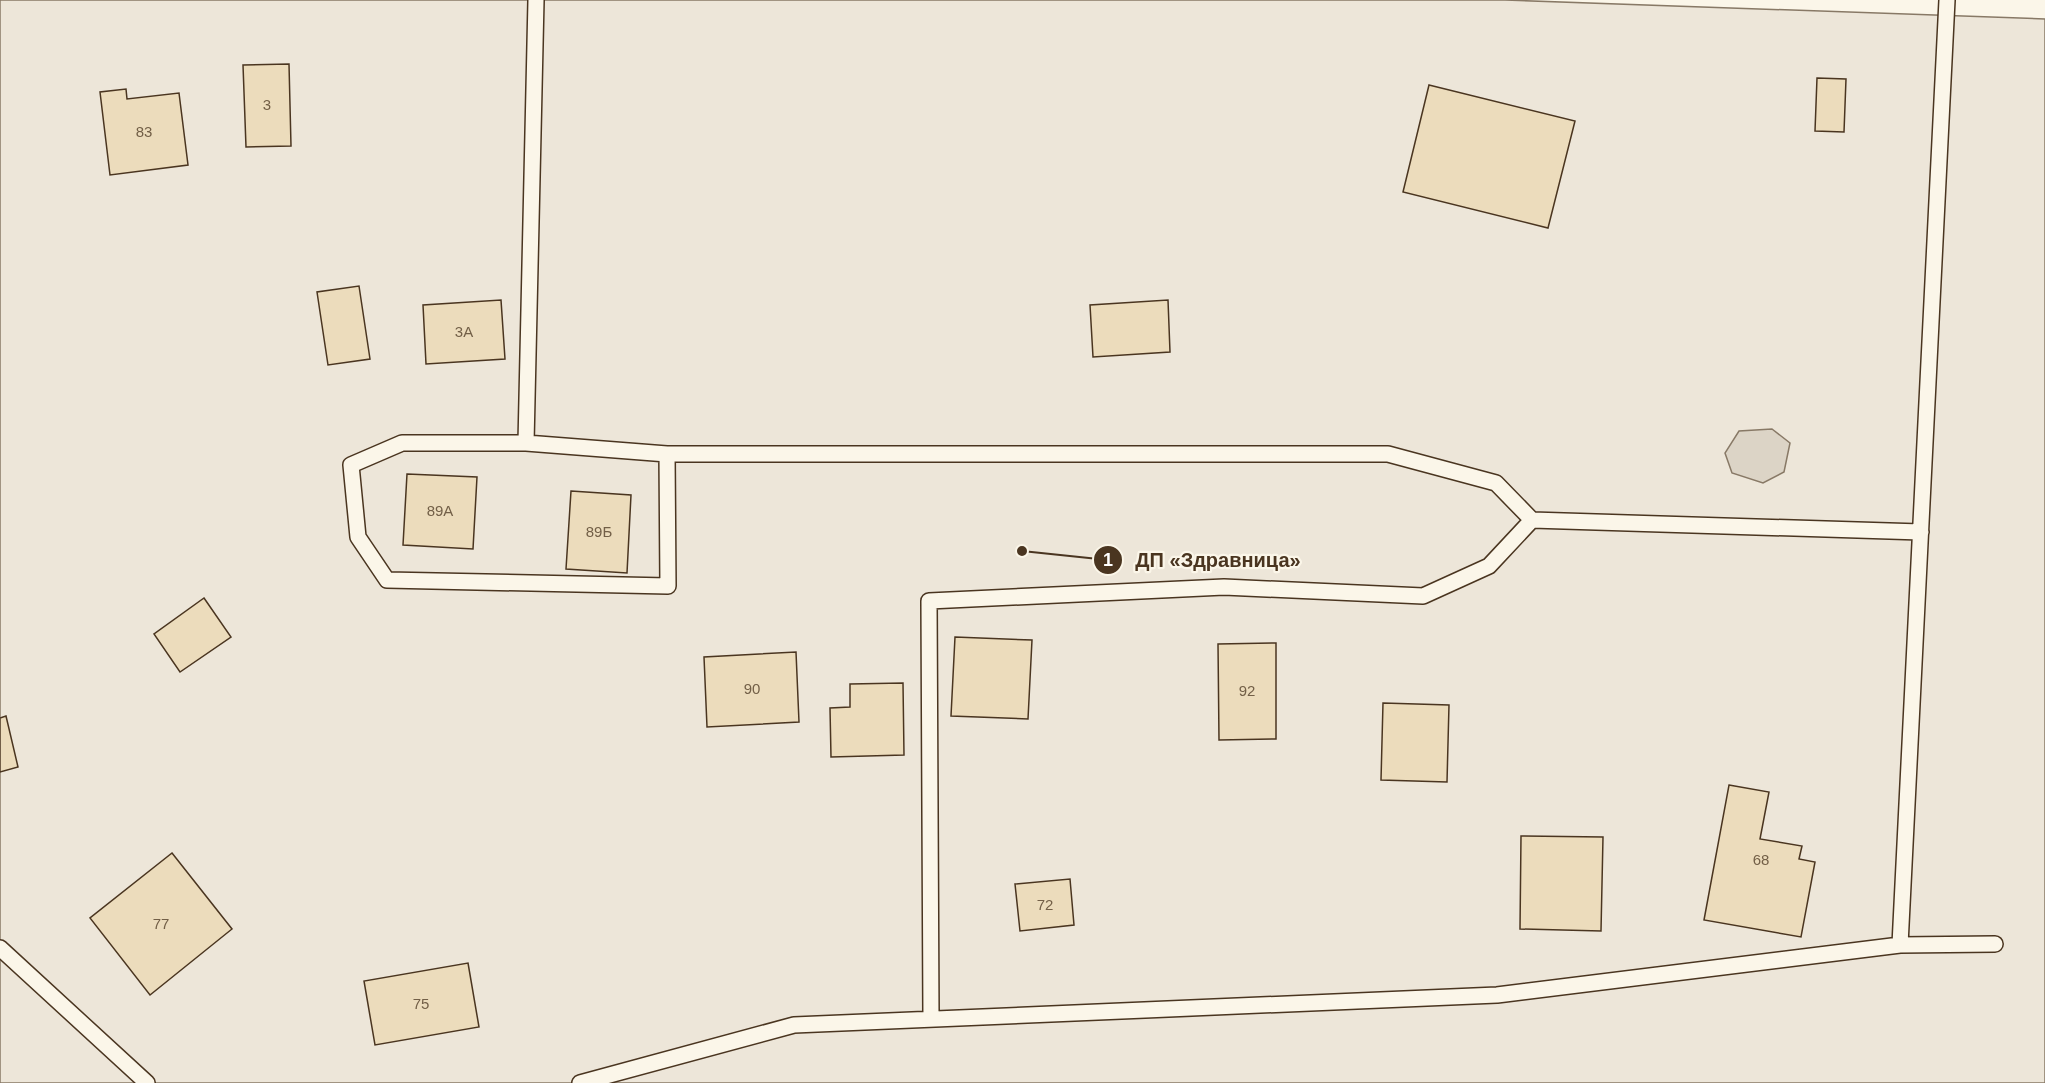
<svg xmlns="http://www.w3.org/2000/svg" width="2045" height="1083" font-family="Arial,sans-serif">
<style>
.green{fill:#ede6d9;stroke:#887966;stroke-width:1.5}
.water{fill:#dcd4c6;stroke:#887966;stroke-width:1.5}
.building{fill:#ecdcbc;stroke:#4a3520;stroke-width:1.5}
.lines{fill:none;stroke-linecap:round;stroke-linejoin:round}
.lane-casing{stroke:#4a3520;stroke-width:18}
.lane{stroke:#fbf6e9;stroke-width:15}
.labels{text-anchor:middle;stroke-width:4.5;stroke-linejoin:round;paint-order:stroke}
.number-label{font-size:15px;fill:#725f47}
.leader{fill:none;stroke:#4a3520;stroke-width:2}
.callout-dot{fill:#4a3520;stroke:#fbf6e9;stroke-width:2}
.mark-label{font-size:18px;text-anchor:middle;font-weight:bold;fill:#fff}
.callout-label{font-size:20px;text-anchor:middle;font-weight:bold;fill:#4a3520;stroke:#fbf6e9;stroke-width:4.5;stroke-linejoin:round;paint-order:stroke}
</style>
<rect width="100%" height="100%" fill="#fbf6e9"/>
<!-- green -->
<path class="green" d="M 0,0 L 1505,0 L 2045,19 L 2045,1083 L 0,1083 Z"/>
<!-- water -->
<path class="water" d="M 1772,429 L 1790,443 L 1784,472 L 1763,483 L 1732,473 L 1725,453 L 1739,431 Z"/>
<!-- building -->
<path class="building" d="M 289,64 L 291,146 L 246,147 L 243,65 Z
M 1817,78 L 1846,79 L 1844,132 L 1815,131 Z
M 1429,85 L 1575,121 L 1548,228 L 1403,192 Z
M 126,89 L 127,99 L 179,93 L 188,165 L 110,175 L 100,92 Z
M 359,286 L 370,359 L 328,365 L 317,292 Z
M 501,300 L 505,359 L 426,364 L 423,305 Z
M 1168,300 L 1170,352 L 1093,357 L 1090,305 Z
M 407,474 L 477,477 L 473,549 L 403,545 Z
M 571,491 L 631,495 L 627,573 L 566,569 Z
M 204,598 L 231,637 L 180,672 L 154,634 Z
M 955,637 L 1032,640 L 1028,719 L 951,716 Z
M 1276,643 L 1276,739 L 1219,740 L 1218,644 Z
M 796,652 L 799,722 L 707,727 L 704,657 Z
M 903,683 L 904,755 L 831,757 L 830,708 L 850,707 L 850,684 Z
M 1383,703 L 1449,705 L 1447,782 L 1381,780 Z
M 6,716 L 18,767 L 0,772 L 0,718 Z
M 1729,785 L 1769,792 L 1760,839 L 1802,846 L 1799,859 L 1815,862 L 1801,937 L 1704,920 Z
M 1521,836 L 1603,837 L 1601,931 L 1520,929 Z
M 172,853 L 232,929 L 150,995 L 90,918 Z
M 1070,879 L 1074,925 L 1020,931 L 1015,884 Z
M 468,963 L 479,1027 L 375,1045 L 364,981 Z"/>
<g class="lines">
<defs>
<path id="lane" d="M 1947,0 L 1900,945 L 1995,944
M 402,443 L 526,443 L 667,454 L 668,586 L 387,580 L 358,537 L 351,465 Z
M 526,443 L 536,0
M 667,454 L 1388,454 L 1496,483 L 1532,520 L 1921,532
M 0,948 L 147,1083
M 931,1019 L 929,601 L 1224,587 L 1423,596 L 1489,566 L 1532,520
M 580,1083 L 794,1025 L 1497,995 L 1900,945"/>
</defs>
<!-- lane casing -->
<use href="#lane" class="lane-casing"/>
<!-- lane -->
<use href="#lane" class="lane"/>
</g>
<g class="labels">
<!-- number labels -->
<g class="number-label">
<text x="267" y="110">3</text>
<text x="144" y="137">83</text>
<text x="464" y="337">3А</text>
<text x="440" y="516">89А</text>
<text x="599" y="537">89Б</text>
<text x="752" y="694">90</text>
<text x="1247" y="696">92</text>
<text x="1761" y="865">68</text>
<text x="1045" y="910">72</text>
<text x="161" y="929">77</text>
<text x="421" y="1009">75</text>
</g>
</g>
<!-- callouts -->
<path class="leader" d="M1022 551L1108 560"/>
<g class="callout-dot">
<circle cx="1022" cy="551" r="6"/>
<circle cx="1108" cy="560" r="15"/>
</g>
<g class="mark-label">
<text x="1108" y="566">1</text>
</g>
<g class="callout-label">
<text x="1218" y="567">ДП «Здравница»</text>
</g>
</svg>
